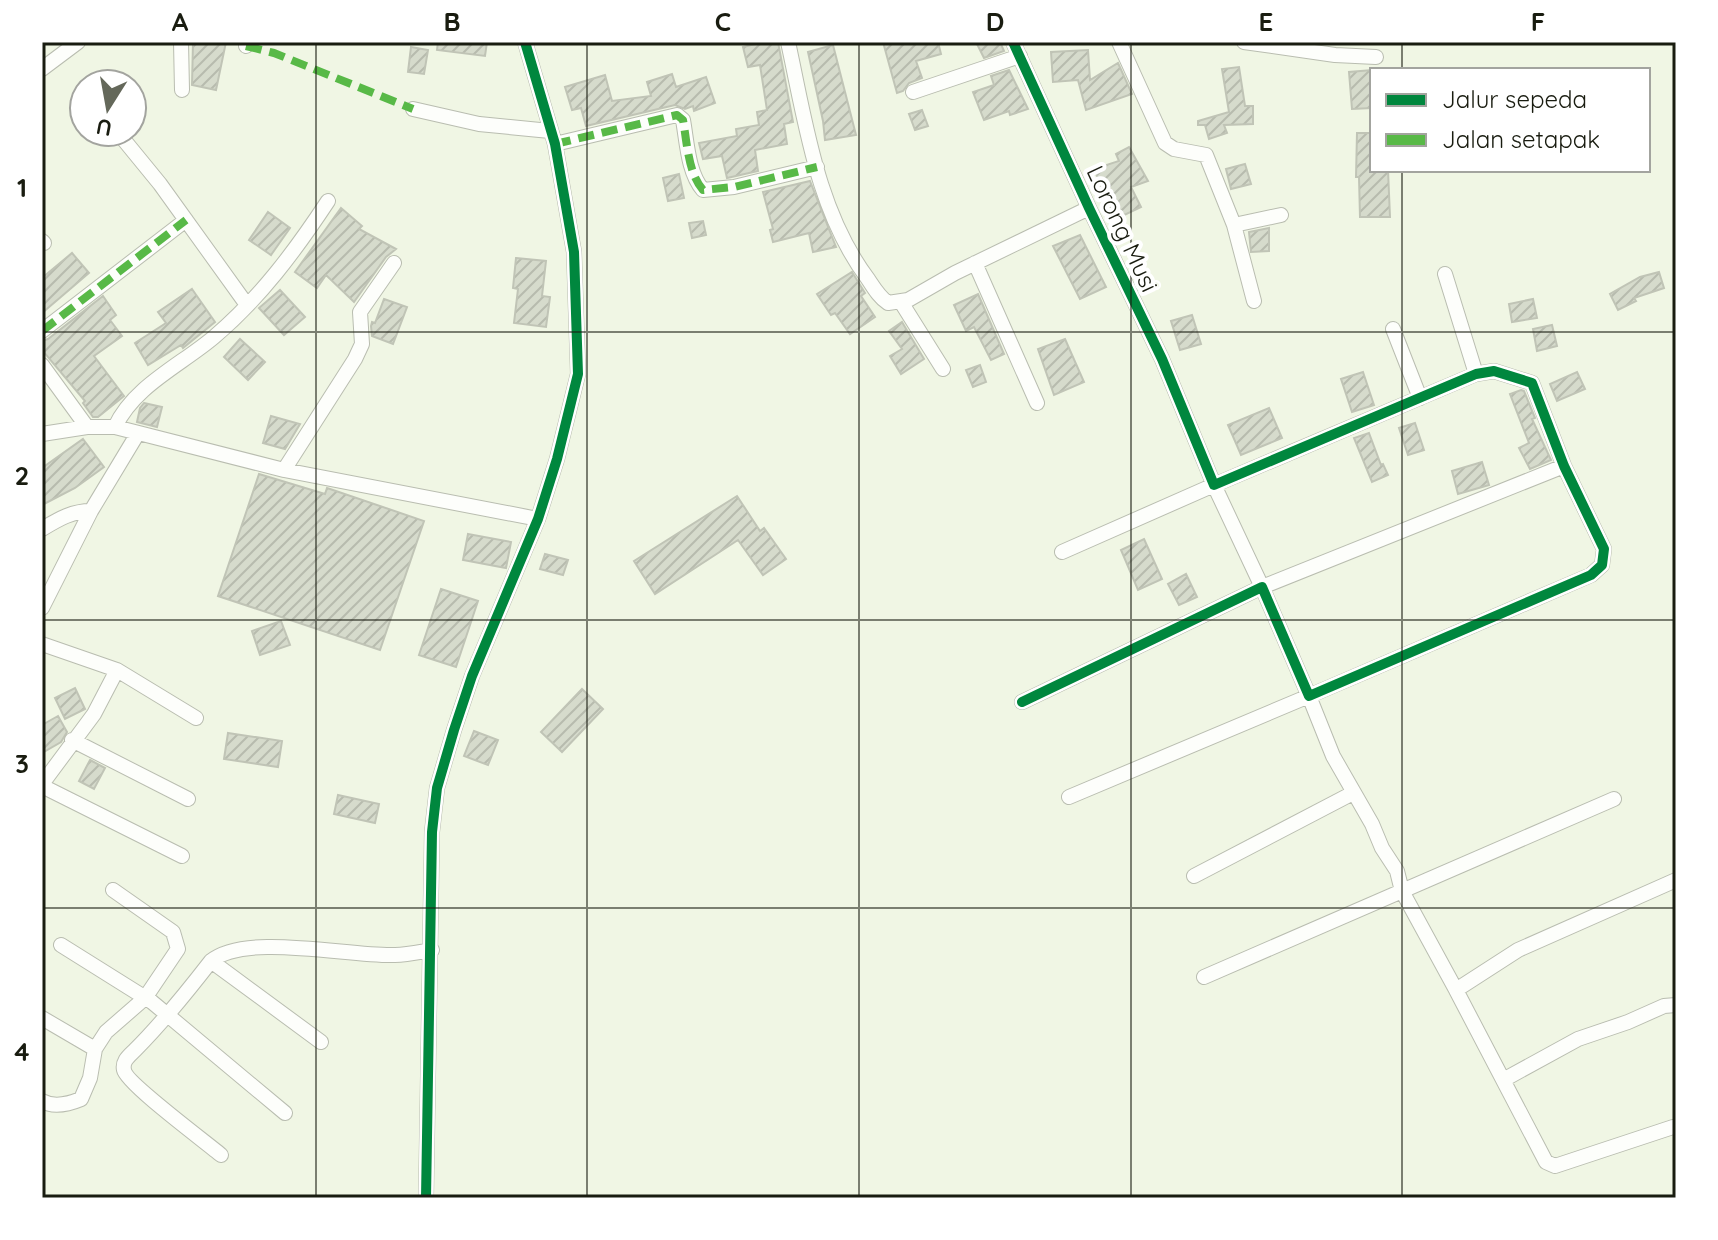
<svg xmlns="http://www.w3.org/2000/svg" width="1718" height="1240" font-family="Quicksand,sans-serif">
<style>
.building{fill:url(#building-hatch);stroke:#c0c4b6;stroke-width:2}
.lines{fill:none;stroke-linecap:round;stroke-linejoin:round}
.street-casing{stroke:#b9bdb0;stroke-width:16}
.street{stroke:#fdfefb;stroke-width:14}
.quiet{stroke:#58b947;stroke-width:8;stroke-dasharray:16 8;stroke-linecap:butt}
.cycleway-casing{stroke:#fff;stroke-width:15}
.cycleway{stroke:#00873e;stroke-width:10}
.grid{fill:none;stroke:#191c10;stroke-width:2;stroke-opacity:0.55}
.labels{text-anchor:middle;stroke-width:8;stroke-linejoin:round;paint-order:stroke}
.street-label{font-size:24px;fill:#191c10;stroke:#fff}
.neatline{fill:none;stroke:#191c10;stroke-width:3}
.grid-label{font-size:26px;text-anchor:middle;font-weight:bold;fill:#191c10}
</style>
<defs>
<pattern id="building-hatch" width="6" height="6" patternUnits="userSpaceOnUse" patternTransform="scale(2)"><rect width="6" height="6" fill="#d6dbcc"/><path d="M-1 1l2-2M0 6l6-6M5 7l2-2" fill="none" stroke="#b7bbae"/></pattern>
</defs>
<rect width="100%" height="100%" fill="#f0f6e4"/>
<!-- building -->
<path class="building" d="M 193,42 L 226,42 L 216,90 L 192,85 Z
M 438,42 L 487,42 L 485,56 L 437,50 Z
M 764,42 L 778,42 L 793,122 L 784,124 L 787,144 L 755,150 L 758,171 L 727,178 L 722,156 L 703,159 L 699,143 L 737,136 L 736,129 L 759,125 L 757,112 L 767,110 L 760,65 L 748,67 L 743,47 Z
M 883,42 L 938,42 L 941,54 L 916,61 L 922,78 L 909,83 L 903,91 L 897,93 Z
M 976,42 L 1000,42 L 1004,51 L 984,58 Z
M 833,45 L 856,135 L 825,140 L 823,121 L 808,52 Z
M 411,47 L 428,50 L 424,74 L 408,72 Z
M 1088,50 L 1090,80 L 1118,63 L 1132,94 L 1086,110 L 1078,80 L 1053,82 L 1051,52 Z
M 1239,67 L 1245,106 L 1253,106 L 1253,124 L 1224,125 L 1227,133 L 1209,139 L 1205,125 L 1198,125 L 1198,121 L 1229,112 L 1222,69 Z
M 1009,70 L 1028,109 L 1010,115 L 1009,111 L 984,120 L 973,92 L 994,85 L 991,76 Z
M 1372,70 L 1372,108 L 1352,109 L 1349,72 Z
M 672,74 L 676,87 L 706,77 L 715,103 L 694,111 L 693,106 L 685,109 L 675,105 L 586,126 L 581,108 L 572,110 L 565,87 L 605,75 L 612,101 L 651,96 L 647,82 Z
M 922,110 L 928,126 L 915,130 L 909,114 Z
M 1357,133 L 1372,133 L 1372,170 L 1388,170 L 1390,217 L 1360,217 L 1359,177 L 1356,177 Z
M 1129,147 L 1148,181 L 1131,187 L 1141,207 L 1116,219 L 1094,169 L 1119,161 L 1116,154 Z
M 1245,164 L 1251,184 L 1231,189 L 1226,169 Z
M 679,174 L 684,198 L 668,201 L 663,178 Z
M 810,181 L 836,247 L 813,252 L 809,233 L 773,242 L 770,230 L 773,229 L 763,192 Z
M 341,208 L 362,226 L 359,229 L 396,249 L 386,257 L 354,302 L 326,275 L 317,288 L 295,272 Z
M 268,212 L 290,228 L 271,255 L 249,240 Z
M 703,221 L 706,235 L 692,238 L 689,223 Z
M 1269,228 L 1269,251 L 1251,252 L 1249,232 Z
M 1080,235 L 1106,287 L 1080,299 L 1053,246 Z
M 72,253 L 89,273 L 42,313 L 42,278 Z
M 516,258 L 546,261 L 542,296 L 550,297 L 546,327 L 514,323 L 518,289 L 513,288 Z
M 852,272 L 865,293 L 861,296 L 875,317 L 850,334 L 835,313 L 831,315 L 817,294 Z
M 1659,272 L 1664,288 L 1634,298 L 1636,301 L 1618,310 L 1610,294 L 1640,277 Z
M 192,289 L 215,322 L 183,348 L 181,345 L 148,365 L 135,343 L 166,323 L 158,312 Z
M 280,290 L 305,317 L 284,335 L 259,308 Z
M 978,294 L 1004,354 L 991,360 L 974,327 L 966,331 L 954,305 Z
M 103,296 L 116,315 L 110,320 L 122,336 L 94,356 L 124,396 L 98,417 L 93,417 L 83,403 L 85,401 L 42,350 L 42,341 L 48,339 Z
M 384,299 L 407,307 L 393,344 L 372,336 L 371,326 L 372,322 L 375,323 Z
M 1533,299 L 1537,318 L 1512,322 L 1509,304 Z
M 1192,315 L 1201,344 L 1180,350 L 1171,321 Z
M 902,322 L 924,359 L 901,374 L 890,356 L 902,349 L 889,331 Z
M 1552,325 L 1557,346 L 1537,351 L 1533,329 Z
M 240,339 L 265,362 L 248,380 L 224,357 Z
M 1065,339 L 1084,382 L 1054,395 L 1038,349 Z
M 980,365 L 986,382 L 973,387 L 966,370 Z
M 1363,372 L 1374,405 L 1352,412 L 1341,379 Z
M 1577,372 L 1585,389 L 1557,401 L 1550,384 Z
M 1521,390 L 1524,391 L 1535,418 L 1532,419 L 1551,460 L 1530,469 L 1519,448 L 1529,443 L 1510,394 Z
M 144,403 L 162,407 L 157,427 L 137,422 L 140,408 Z
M 1269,408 L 1282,438 L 1241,455 L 1228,425 Z
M 271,416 L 300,424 L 285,449 L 263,443 Z
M 1415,423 L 1424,450 L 1408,455 L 1399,428 Z
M 1369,433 L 1381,465 L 1383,464 L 1388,475 L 1372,482 L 1354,438 Z
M 83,439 L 104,467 L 75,488 L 42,505 L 42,468 Z
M 1482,462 L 1489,485 L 1458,494 L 1452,471 Z
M 259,474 L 325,494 L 327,488 L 330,489 L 424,521 L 380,650 L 218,596 Z
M 737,496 L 760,531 L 764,528 L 786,559 L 763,575 L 738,540 L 655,594 L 634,561 Z
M 468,534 L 511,542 L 506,568 L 463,560 Z
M 1144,539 L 1162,579 L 1138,590 L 1121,550 Z
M 545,554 L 568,560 L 563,575 L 540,569 Z
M 1186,574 L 1197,597 L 1179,605 L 1168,584 Z
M 441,589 L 478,601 L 456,667 L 419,655 Z
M 281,621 L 290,645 L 260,655 L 252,631 Z
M 75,688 L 85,709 L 65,719 L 55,698 Z
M 582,689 L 603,709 L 562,752 L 541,732 Z
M 58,716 L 67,732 L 61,742 L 42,753 L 42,725 Z
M 474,731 L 498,740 L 488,765 L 464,756 Z
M 228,733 L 282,741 L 278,767 L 224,759 Z
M 90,760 L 105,768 L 94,789 L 79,781 Z
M 338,795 L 379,804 L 375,823 L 334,814 Z"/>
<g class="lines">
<defs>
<path id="street" d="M 181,42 L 182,90
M 788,42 C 806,124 817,211 868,279 C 874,288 879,297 888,303 L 908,300 L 955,273 L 1089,208
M 1013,42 L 1089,208 L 1162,359 L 1214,485 L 1476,374 L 1494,371 L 1532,383 L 1564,466 L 1604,549 L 1602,565 L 1591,575 L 1309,696 L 1262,587 L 1022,702
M 1119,42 L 1165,143 L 1174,149 L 1206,155 L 1234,225 L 1254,301
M 1244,42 L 1335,55 L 1376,57
M 246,46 L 247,42
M 42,69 L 78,42
M 913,92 L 1020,56
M 413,109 L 479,124 L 550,131
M 124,140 L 160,184 L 247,305
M 555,144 L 677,115 L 683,120 C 687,142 688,173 703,190 L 734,187 L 817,167
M 1234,225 L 1281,215
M 42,241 L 44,243
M 975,263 L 1037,403
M 1445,274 L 1476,374
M 901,302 L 943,369
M 1393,329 L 1420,398
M 42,331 L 186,220
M 42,365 L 87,427
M 115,427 C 134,386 181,365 214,337 C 260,298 295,251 328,201
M 42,434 L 87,427 L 115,427 L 284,470 L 538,519
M 284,470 L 355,359 L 362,344 L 360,312 L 394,263
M 42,529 C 59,519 72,511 91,511
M 1062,552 L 1214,485 L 1262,587 L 1564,466
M 42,608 L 91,511 L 138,433
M 42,644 L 117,670 L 94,714 L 42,784
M 117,670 L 196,718
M 72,740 L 188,799
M 42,786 L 182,856
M 1069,797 L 1309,696 L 1333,756 L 1372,824 L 1382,848 L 1397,871 L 1402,891 L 1456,990 L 1518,950 L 1676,880
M 1194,876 L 1353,793
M 61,945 L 152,1002 L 285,1113
M 211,961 L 321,1042
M 1204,977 L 1614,799
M 1456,990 L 1546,1162 L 1555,1166 L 1673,1127
M 42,1018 L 95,1049
M 1505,1079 L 1578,1039 L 1628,1022 L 1664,1006 L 1676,1005
M 42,1101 C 54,1108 69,1104 81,1099 L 90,1078 L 95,1049 L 106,1032 L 145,998 L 178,949 L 173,932 L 113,890
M 221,1155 C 207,1143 126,1083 124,1070 C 122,1061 129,1056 135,1050 C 163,1022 187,992 211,961 C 247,932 350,957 395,955 C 407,955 420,952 432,950
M 426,1198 L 432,832 L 437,788 L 454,730 L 472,676 L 538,519 L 557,459 L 578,374 L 574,252 L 555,144 L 525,42"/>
</defs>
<!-- street casing -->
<use href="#street" class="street-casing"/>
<!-- street -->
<use href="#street" class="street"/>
<!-- quiet -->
<path class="quiet" d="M 246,46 L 274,53 L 413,109
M 555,144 L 677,115 L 683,120 C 687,142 688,173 703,190 L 734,187 L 817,167
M 42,331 L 186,220"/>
<defs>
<path id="cycleway" d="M 1013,42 L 1089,208 L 1162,359 L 1214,485 L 1476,374 L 1494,371 L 1532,383 L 1564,466 L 1604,549 L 1602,565 L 1591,575 L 1309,696 L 1262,587 L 1022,702
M 426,1198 L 432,832 L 437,788 L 454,730 L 472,676 L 538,519 L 557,459 L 578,374 L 574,252 L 555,144 L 525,42"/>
</defs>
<!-- cycleway casing -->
<use href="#cycleway" class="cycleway-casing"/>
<!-- cycleway -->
<use href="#cycleway" class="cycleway"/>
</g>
<!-- grid -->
<path class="grid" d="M 316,42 L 316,1198M 587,42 L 587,1198M 859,42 L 859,1198M 1131,42 L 1131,1198M 1402,42 L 1402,70M 1402,170 L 1402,1198M 42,332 L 1676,332M 42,620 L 1676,620M 42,908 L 1676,908"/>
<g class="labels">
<!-- street labels -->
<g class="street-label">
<text transform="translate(1122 229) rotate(65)" y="8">Lorong Musi</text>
</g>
</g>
<!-- border -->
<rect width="1718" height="1240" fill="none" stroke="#ffffff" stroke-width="88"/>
<!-- legend -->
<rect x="1370" y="68" width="280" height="104" fill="#ffffff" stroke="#a3a49f" stroke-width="2"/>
<rect x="1386" y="94" width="40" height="12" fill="#00873e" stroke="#a3a49f" stroke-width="2"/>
<text x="1442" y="108" font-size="24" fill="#191c10">Jalur sepeda</text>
<rect x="1386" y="134" width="40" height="12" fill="#58b947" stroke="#a3a49f" stroke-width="2"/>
<text x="1442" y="148" font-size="24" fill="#191c10">Jalan setapak</text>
<!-- north arrow -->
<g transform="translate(108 108) rotate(191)"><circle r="38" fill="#ffffff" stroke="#a3a49f" stroke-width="2"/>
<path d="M0-6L14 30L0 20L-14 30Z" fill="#64685a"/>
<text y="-12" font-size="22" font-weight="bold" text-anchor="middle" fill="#191c10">U</text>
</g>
<rect x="44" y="44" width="1630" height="1152" class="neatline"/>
<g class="grid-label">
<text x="180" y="31">A</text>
<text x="452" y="31">B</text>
<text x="723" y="31">C</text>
<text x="995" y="31">D</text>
<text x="1266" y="31">E</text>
<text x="1538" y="31">F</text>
<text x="22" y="197">1</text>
<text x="22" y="485">2</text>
<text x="22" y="773">3</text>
<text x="22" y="1061">4</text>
</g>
</svg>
